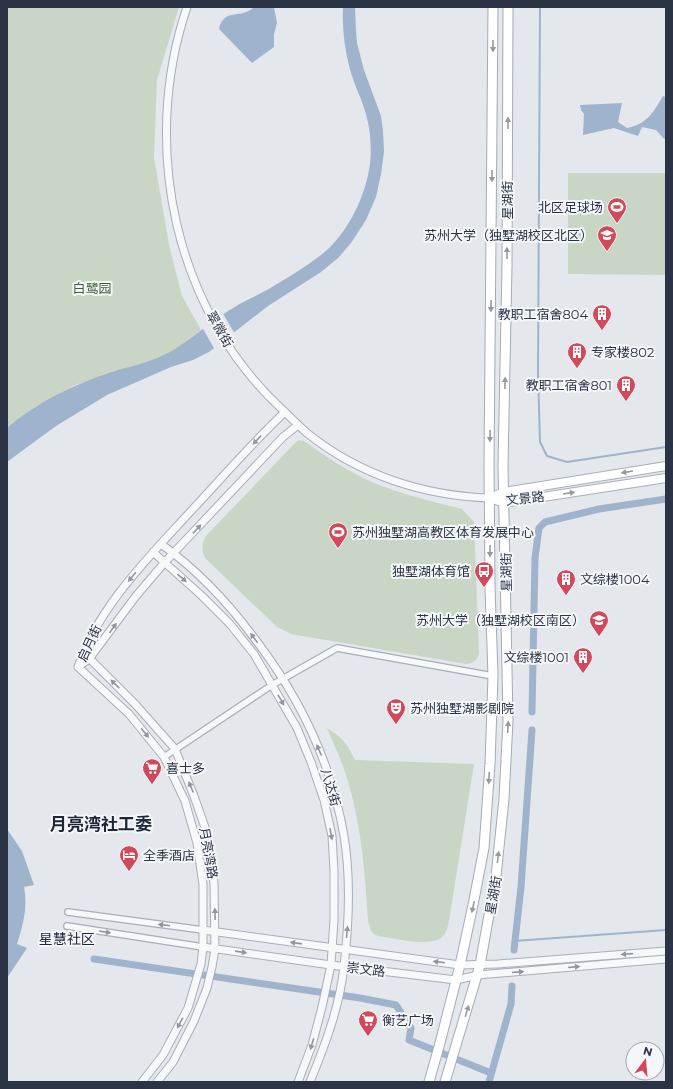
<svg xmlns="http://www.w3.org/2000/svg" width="673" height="1089" font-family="Montserrat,'Noto Sans SC',sans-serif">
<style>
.green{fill:#c9d6c5}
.water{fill:#9fb4cc}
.pier{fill:#e4e7ec}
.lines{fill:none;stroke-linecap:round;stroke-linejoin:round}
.stream{stroke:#9fb4cc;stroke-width:2}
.canal{stroke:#9fb4cc;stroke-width:7}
.minor-casing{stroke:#a9aeb7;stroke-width:8}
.tertiary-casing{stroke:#a9aeb7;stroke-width:9}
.secondary-casing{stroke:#a9aeb7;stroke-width:10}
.primary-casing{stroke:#a3abb8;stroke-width:11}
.minor{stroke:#f7f8fa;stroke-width:5.5}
.tertiary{stroke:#f7f8fa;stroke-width:7}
.secondary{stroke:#fff;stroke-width:8}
.primary{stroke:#fff;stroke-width:9}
.oneway{fill:#959aa2}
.oneway2{fill:#9196a0}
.labels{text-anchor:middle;stroke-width:4;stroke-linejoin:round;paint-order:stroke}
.street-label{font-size:13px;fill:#2b3445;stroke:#f4f6f9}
.poi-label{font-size:13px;fill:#2b3445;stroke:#f4f6f9;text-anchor:end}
.park-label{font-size:13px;fill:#3f6138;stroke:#f4f6f9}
.neighbourhood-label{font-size:14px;fill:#1d2536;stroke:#f4f6f9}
.district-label{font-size:17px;font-weight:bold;fill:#1d2536;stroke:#f4f6f9}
</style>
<rect width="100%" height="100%" fill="#e4e7ec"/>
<!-- green -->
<path class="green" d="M 7,7 L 179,7 L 157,80 L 154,157 L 169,245 L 182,296 L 201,330 L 183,344 L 159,358 L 75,385 L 36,406 L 7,428 Z
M 568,173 L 666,173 L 666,275 L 568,274 Z
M 299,440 L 304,441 C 332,461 361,480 393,490 C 416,498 439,503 462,509 L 474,522 L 479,654 C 476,661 474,663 466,664 L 291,634 L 277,627 L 206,559 C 201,551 202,546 205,537 L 296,442 Z
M 327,728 C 343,738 347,743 355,760 L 474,764 L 449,921 C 448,927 446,934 441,938 C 429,947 392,938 378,936 C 371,934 370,928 368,921 C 365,874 362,831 349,785 C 344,766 335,747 327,728 Z"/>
<!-- water -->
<path class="water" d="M 254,7 L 274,7 L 277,23 L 274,34 L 274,47 L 252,63 L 219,29 C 224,7 241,20 254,7 Z
M 343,7 L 355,7 L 356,31 L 357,43 L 364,70 L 381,116 L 383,131 L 384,152 L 381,174 L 376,197 L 366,220 L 351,243 L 338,258 L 321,272 L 268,306 L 209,352 L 193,360 L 171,367 L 107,395 L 56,426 L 7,462 L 7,428 C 37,402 74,384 112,372 C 127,367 143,364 157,358 C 184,347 204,326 228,311 C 240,303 254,297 267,290 C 285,279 317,261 332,245 C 352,224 366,193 370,164 C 372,146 370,125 364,108 C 361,97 355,87 352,76 C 345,53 342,30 343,7 Z
M 663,96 L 666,97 L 666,138 L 664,139 L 656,130 L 642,127 L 638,136 L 614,128 L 583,135 L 584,114 L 581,110 L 580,105 L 622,103 L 618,122 L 627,128 C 647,124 653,113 663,96 Z
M 7,829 L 22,851 L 34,885 L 24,887 C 28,907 23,925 17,944 L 27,948 L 7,978 Z"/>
<!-- pier -->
<path class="pier" d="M 222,312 L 235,334 L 215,350 L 202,327 Z"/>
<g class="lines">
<!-- stream -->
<path class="stream" d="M 540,7 L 538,373 L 540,442 L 547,456 L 567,462 L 666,447
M 514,941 L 666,930"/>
<!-- canal -->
<path class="canal" d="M 532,712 L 535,558 L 539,528 L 545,522 L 599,509 L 666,499
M 514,950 L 521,887 L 532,730
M 94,959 L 360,998 L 396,1005 L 411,1028 L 409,1040 L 491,1073
M 489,1082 L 511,1004 L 512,986"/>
<defs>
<path id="minor" d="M 164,757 L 272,685 L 337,648 L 493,676
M 68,912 L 203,930
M 67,926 L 203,947"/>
<path id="tertiary" d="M 187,7 C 140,146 174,312 285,412 C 292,419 299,426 307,433 C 359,475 424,496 490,498
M 161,544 C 199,571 231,606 258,643 C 301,700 332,766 344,836 C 351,878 349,923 344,966 C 340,1006 325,1045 310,1082
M 153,552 L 202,596 L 230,624 L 254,654 L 297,728 L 311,762 L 324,800 L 332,836 L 334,871 L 334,920 L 331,965 L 322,1007 L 312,1045 L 298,1082
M 83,652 L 136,705 L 175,749 L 194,796 L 208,836 L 214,883 L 215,949 L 212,967 L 207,988 L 194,1021 L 173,1062 L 157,1082
M 78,667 L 129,714 L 164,757 L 185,801 L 197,843 L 203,885 L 203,947 L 201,964 L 188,1008 L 163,1055 L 142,1082
M 78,667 C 98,607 149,557 191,511 C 222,478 252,443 285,412
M 78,667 L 89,659 L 136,596 L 165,562 L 283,437 L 298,425
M 203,930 L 460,965 L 498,964 L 666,951
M 203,947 L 331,965 L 456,980 L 478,975 L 666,959"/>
<path id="secondary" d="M 490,498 L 504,492 L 666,466
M 490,498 L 504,503 L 666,478"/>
<path id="primary" d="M 429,1082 L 440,1043 L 460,965 L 473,905 L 484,848 L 490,764 L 493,676 L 490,587 L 489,466 L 493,7
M 445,1082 L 480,965 L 496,876 L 504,799 L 508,721 L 503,465 L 507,266 L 508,7"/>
</defs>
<!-- minor casing -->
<use href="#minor" class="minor-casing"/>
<!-- tertiary casing -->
<use href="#tertiary" class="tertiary-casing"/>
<!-- secondary casing -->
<use href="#secondary" class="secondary-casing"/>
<!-- primary casing -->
<use href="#primary" class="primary-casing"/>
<!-- minor -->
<use href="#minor" class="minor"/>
<!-- tertiary -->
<use href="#tertiary" class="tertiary"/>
<!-- secondary -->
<use href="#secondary" class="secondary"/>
<!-- primary -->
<use href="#primary" class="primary"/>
</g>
<!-- one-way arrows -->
<defs><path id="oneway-solid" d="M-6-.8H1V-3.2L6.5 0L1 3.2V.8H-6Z"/></defs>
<g class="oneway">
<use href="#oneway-solid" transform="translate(493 46) rotate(90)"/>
<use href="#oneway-solid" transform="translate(508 123) rotate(-90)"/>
<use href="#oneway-solid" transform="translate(492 176) rotate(90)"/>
<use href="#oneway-solid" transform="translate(507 253) rotate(-90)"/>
<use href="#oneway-solid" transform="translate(491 306) rotate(91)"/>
<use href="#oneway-solid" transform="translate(505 383) rotate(-89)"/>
<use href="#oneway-solid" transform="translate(490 436) rotate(91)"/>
<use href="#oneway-solid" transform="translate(627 472) rotate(171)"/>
<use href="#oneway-solid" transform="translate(569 493) rotate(-9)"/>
<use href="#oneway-solid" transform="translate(490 551) rotate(90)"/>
<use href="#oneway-solid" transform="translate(508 727) rotate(-87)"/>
<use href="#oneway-solid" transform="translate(489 778) rotate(93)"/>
<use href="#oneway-solid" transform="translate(498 857) rotate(-84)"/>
<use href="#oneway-solid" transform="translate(473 907) rotate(102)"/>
<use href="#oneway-solid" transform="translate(467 1011) rotate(-73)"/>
</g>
<g class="oneway2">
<use href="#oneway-solid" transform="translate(257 440) rotate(133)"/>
<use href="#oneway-solid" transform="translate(197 529) rotate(-47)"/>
<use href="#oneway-solid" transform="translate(132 577) rotate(129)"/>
<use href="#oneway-solid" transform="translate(182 578) rotate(41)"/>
<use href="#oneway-solid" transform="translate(113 628) rotate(-54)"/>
<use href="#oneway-solid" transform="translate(254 638) rotate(-127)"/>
<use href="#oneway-solid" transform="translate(115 684) rotate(-136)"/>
<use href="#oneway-solid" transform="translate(281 700) rotate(60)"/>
<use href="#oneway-solid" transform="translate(145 733) rotate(51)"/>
<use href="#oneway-solid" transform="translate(319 750) rotate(-114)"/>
<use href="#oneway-solid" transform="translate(191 787) rotate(-113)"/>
<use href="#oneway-solid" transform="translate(331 834) rotate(80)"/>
<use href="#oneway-solid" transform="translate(215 914) rotate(-91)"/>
<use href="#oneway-solid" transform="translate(164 925) rotate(-173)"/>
<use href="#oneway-solid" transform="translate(105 932) rotate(9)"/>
<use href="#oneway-solid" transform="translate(347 932) rotate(-85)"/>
<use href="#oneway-solid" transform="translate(296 943) rotate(-172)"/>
<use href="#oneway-solid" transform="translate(241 952) rotate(8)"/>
<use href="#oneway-solid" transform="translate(627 954) rotate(176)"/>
<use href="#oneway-solid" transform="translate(439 962) rotate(-173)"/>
<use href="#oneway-solid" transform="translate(574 967) rotate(-5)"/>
<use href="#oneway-solid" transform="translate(518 972) rotate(-5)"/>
<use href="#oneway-solid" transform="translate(180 1023) rotate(118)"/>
<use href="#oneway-solid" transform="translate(312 1044) rotate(107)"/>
</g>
<!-- icons -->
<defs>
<symbol id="stadium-pin" viewBox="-11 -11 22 30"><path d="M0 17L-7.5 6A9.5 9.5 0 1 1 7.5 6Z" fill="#d1495b" stroke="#f4f6f9"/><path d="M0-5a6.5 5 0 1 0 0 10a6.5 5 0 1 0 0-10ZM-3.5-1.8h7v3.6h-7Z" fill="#fff"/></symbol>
<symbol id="university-pin" viewBox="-11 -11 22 30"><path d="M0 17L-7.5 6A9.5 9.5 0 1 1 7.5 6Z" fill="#d1495b" stroke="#f4f6f9"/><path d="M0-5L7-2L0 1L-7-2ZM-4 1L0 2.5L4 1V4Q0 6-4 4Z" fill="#fff"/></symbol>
<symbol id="building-pin" viewBox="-11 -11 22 30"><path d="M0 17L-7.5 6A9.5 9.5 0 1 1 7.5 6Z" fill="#d1495b" stroke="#f4f6f9"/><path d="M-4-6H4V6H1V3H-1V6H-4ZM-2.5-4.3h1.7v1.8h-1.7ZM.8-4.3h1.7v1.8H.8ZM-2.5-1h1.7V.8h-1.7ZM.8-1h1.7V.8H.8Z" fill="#fff"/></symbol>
<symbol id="bus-pin" viewBox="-11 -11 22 30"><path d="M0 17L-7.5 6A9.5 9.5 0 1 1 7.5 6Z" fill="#d1495b" stroke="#f4f6f9"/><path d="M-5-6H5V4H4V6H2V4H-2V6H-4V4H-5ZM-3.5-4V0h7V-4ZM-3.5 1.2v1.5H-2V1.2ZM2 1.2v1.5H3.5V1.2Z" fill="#fff"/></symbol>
<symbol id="theatre-pin" viewBox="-11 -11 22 30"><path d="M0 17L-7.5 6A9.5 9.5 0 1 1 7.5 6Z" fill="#d1495b" stroke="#f4f6f9"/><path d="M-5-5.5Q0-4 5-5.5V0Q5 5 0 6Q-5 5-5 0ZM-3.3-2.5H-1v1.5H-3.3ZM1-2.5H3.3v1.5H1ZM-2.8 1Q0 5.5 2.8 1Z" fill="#fff"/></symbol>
<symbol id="supermarket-pin" viewBox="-11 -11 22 30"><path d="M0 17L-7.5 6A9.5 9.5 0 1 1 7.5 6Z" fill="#d1495b" stroke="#f4f6f9"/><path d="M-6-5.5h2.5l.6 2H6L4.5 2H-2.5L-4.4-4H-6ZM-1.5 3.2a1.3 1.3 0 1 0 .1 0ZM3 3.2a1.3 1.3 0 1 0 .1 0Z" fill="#fff"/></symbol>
<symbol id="hotel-pin" viewBox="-11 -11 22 30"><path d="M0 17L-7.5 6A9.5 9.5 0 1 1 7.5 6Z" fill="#d1495b" stroke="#f4f6f9"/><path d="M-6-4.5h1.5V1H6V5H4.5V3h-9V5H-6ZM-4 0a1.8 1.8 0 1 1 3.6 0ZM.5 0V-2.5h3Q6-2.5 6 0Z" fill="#fff"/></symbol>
</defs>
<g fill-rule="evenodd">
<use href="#stadium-pin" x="606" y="196" width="22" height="30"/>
<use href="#university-pin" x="596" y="224" width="22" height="30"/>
<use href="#building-pin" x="591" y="303" width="22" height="30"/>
<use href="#building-pin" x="566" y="341" width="22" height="30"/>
<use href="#building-pin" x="615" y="374" width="22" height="30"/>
<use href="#stadium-pin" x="327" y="521" width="22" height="30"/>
<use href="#bus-pin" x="473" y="560" width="22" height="30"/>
<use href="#building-pin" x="555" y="568" width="22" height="30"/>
<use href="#university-pin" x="588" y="609" width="22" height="30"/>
<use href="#building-pin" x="572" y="646" width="22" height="30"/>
<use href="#theatre-pin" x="385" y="697" width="22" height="30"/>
<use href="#supermarket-pin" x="141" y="757" width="22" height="30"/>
<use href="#hotel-pin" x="118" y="844" width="22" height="30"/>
<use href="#supermarket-pin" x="357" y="1009" width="22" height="30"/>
</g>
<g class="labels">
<!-- street labels -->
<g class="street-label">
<text transform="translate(507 200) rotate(-90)" y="5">星湖街</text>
<text transform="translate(220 329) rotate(60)" y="5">翠微街</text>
<text transform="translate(525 498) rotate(-6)" y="5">文景路</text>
<text transform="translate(506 572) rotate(-91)" y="5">星湖街</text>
<text transform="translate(89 643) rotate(-65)" y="5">启月街</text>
<text transform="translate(331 787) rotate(74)" y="5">八达街</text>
<text transform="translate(209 853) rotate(80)" y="5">月亮湾路</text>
<text transform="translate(493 895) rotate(-80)" y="5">星湖街</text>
<text transform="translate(366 969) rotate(7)" y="5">崇文路</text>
</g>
<!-- poi labels -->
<g class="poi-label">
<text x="603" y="212">北区足球场</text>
<text x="593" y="240">苏州大学（独墅湖校区北区）</text>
<text x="588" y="319">教职工宿舍804</text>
<text x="591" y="357" text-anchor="start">专家楼802</text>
<text x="612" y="390">教职工宿舍801</text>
<text x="352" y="537" text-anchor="start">苏州独墅湖高教区体育发展中心</text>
<text x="470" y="576">独墅湖体育馆</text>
<text x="580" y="584" text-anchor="start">文综楼1004</text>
<text x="585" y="625">苏州大学（独墅湖校区南区）</text>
<text x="569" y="662">文综楼1001</text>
<text x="410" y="713" text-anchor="start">苏州独墅湖影剧院</text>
<text x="166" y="773" text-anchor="start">喜士多</text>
<text x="143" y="860" text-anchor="start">全季酒店</text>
<text x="382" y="1025" text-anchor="start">衡艺广场</text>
</g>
<!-- park labels -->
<g class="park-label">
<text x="92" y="293">白鹭园</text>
</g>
<!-- neighbourhood labels -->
<g class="neighbourhood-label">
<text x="67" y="944">星慧社区</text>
</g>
<!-- district labels -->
<g class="district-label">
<text x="101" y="830">月亮湾社工委</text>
</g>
</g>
<!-- border -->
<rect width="673" height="1089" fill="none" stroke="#2b3445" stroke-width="16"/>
<!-- north arrow -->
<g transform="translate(645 1061) rotate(16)"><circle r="19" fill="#f4f6f9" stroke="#a4a8b1"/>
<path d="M0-3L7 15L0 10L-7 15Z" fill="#d1495b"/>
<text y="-6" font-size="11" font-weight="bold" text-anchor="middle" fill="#2b3445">N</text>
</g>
</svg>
